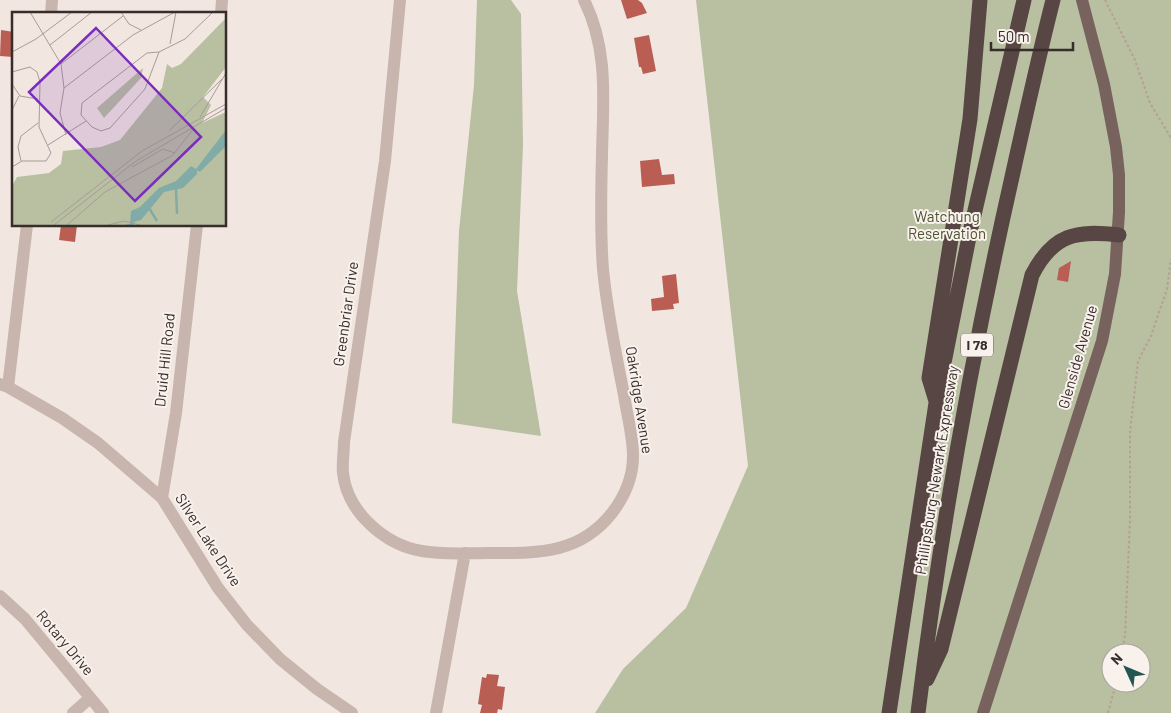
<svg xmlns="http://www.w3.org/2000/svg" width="1171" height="713" font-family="Barlow,sans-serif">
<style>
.green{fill:#b9bfa1;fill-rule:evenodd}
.building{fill:#ba5e54}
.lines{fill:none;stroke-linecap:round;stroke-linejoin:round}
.path{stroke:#b49f97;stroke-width:2;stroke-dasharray:2.5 2.5;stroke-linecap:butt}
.minor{stroke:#c8b5ad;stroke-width:12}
.major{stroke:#77625d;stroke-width:12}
.highway{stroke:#574643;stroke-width:15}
.labels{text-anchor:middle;stroke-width:4;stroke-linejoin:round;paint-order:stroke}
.shield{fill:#f9f1ec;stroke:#716865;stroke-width:1}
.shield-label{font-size:14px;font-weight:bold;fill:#372d2b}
.park-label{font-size:15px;fill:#4b5331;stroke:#f9f1ec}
.street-label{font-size:15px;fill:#372d2b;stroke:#f9f1ec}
.inset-river{fill:none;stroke:#81aba7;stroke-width:2.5}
.inset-road{fill:none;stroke:#a79c98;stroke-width:1}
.view{fill:#7b2cbf;fill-opacity:0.15;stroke:#7b2cbf;stroke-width:2.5}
.inset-edge{fill:none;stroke:#372d2b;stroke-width:2.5}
</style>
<rect width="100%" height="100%" fill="#f1e6e0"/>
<!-- green -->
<path class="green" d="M 477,0 L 511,0 L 521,14 L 523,146 L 517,291 L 541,436 L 452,423 L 459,231 L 474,85 Z
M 696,0 L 1171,0 L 1171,713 L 595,713 L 623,669 L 686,608 L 748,466 ZM 1111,653 L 1141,653 L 1141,683 L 1111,683 Z"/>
<!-- building -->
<path class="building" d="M 621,0 L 638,0 L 642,3 L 647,13 L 627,19 Z
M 1,30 L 14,32 L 13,57 L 0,56 Z
M 649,35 L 656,71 L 643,74 L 641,67 L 639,67 L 634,38 Z
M 659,159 L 662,175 L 674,174 L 675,184 L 642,187 L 640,161 Z
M 61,225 L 77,225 L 75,242 L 59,240 Z
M 1071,261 L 1068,282 L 1057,280 L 1059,268 Z
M 676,274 L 679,303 L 673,304 L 674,309 L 652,311 L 651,299 L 664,297 L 662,276 Z
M 487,674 L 499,675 L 497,686 L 505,687 L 502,710 L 498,709 L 497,713 L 480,713 L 482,705 L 478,704 L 482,677 L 486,678 Z"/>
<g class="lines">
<!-- path -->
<path class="path" d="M 1105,0 L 1135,60 L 1150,103 L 1171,138
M 1122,653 L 1125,635 L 1130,521 L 1130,432 L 1138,361 L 1151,336 L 1167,289 L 1171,259
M 1108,713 L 1116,683"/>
<!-- minor -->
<path class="minor" d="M 400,0 L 385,161 L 344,442 C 344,452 342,463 343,473 C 347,512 385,545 422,551 C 444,555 467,553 488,553 C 536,553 579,555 612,513 C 625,496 633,476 633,456 C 633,436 627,415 624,395 C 616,354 607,312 603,269 C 600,232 601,193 602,155 C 603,101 609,50 584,0
M 51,14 L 52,0
M 221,14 L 222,0
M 0,384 L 8,387 L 62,418 L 98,443 L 162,498 L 218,588 L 247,625 L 280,659 L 317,689 L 352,713
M 8,387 L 27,225
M 162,498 L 176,413 L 197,225
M 0,596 L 25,619 L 103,713
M 73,713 L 90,698
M 436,713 L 465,553"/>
<!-- major -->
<path class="major" d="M 983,713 L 1102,341 L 1115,274 L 1119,212 L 1119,175 L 1116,147 L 1104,84 L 1082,0"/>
<!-- highway -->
<path class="highway" d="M 936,401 L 929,378 L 970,119 L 980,0
M 927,679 L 941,649 L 1032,275 C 1053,234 1076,230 1119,235
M 889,713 L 936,403 L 970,232 L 1024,0
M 918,713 C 940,533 972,354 1012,177 C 1025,118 1038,59 1053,0"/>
</g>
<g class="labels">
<!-- shield labels -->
<rect class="shield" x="961" y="333.5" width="32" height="23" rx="4"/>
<g class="shield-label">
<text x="977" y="350">I 78</text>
</g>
<!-- park labels -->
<g class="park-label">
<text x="947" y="222">Watchung<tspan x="947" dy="17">Reservation</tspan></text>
</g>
<!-- street labels -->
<g class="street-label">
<text transform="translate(346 314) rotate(-82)" y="5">Greenbriar Drive</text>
<text transform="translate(1078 357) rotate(-74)" y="5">Glenside Avenue</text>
<text transform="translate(165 360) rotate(-84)" y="5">Druid Hill Road</text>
<text transform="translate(639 400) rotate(81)" y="5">Oakridge Avenue</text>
<text transform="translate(937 470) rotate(-81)" y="5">Phillipsburg-Newark Expressway</text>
<text transform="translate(208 540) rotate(57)" y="5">Silver Lake Drive</text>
<text transform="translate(65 643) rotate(50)" y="5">Rotary Drive</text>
</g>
</g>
<!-- overview -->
<g transform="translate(12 12)">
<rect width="214" height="214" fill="#f1e6e0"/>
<path d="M 214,6 L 214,55 L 191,85 L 199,93 L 190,111 L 214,100 L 214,213 L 0,213 L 0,174 L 5,165 L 37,161 L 49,152 L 51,139 L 89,135 L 108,128 L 150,76 L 155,52 L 160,56 L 169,52 ZM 131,56 L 129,66 L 92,106 L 85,96 Z" fill="#b9bfa1"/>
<path d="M 214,118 L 214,134 L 188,160 L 185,158 L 185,162 L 171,176 L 152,180 L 129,208 L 122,210 L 121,213 L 112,213 L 118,212 L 119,199 L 128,195 L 147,176 L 164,169 L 179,154 L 184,157 Z" fill="#81aba7"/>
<path class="inset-river" d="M 164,177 L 165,202M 137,196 L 145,209"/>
<path class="inset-road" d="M 18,0 L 49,52 L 52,76 L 48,101 L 54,123M 109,0 L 117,12 L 129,18M 158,32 L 164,0M 38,33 L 80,0M 0,40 L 24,27 L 60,0M 147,40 L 135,41 L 70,91 L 69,103 L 80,115 L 89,119 L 98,116 L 133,77 L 147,40 L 173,27 L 201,0M 49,52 L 111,4M 0,60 L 18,55 L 25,60 L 28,70 L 27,115 L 39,141 L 34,149 L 10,149 L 0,155M 0,72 L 8,84 L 26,87M 52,76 L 121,23 L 163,0M 0,98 L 7,84M 188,105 L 214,61M 157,119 L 210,67M 36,133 L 74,109M 9,149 L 6,135 L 9,124 L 26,111M 120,155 L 151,137 L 163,141M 39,210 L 130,139 L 214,92M 42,213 L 124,149 L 214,96M 55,213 L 93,180 L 161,143 L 182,116M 96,213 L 112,209 L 128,213"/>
<path class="view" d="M 84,16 L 189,125 L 123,189 L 17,80 Z"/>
<rect width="214" height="214" class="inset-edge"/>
</g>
<!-- north arrow -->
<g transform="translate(1126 668) rotate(314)"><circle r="24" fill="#f9f1ec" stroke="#aba39f"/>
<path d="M0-4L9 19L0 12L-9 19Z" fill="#245551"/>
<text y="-8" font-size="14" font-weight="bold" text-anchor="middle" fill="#372d2b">N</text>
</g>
<!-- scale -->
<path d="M991 42v8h82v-8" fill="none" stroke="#372d2b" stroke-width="2.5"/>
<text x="998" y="42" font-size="15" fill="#372d2b" stroke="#f9f1ec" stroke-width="4" paint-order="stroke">50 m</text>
</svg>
